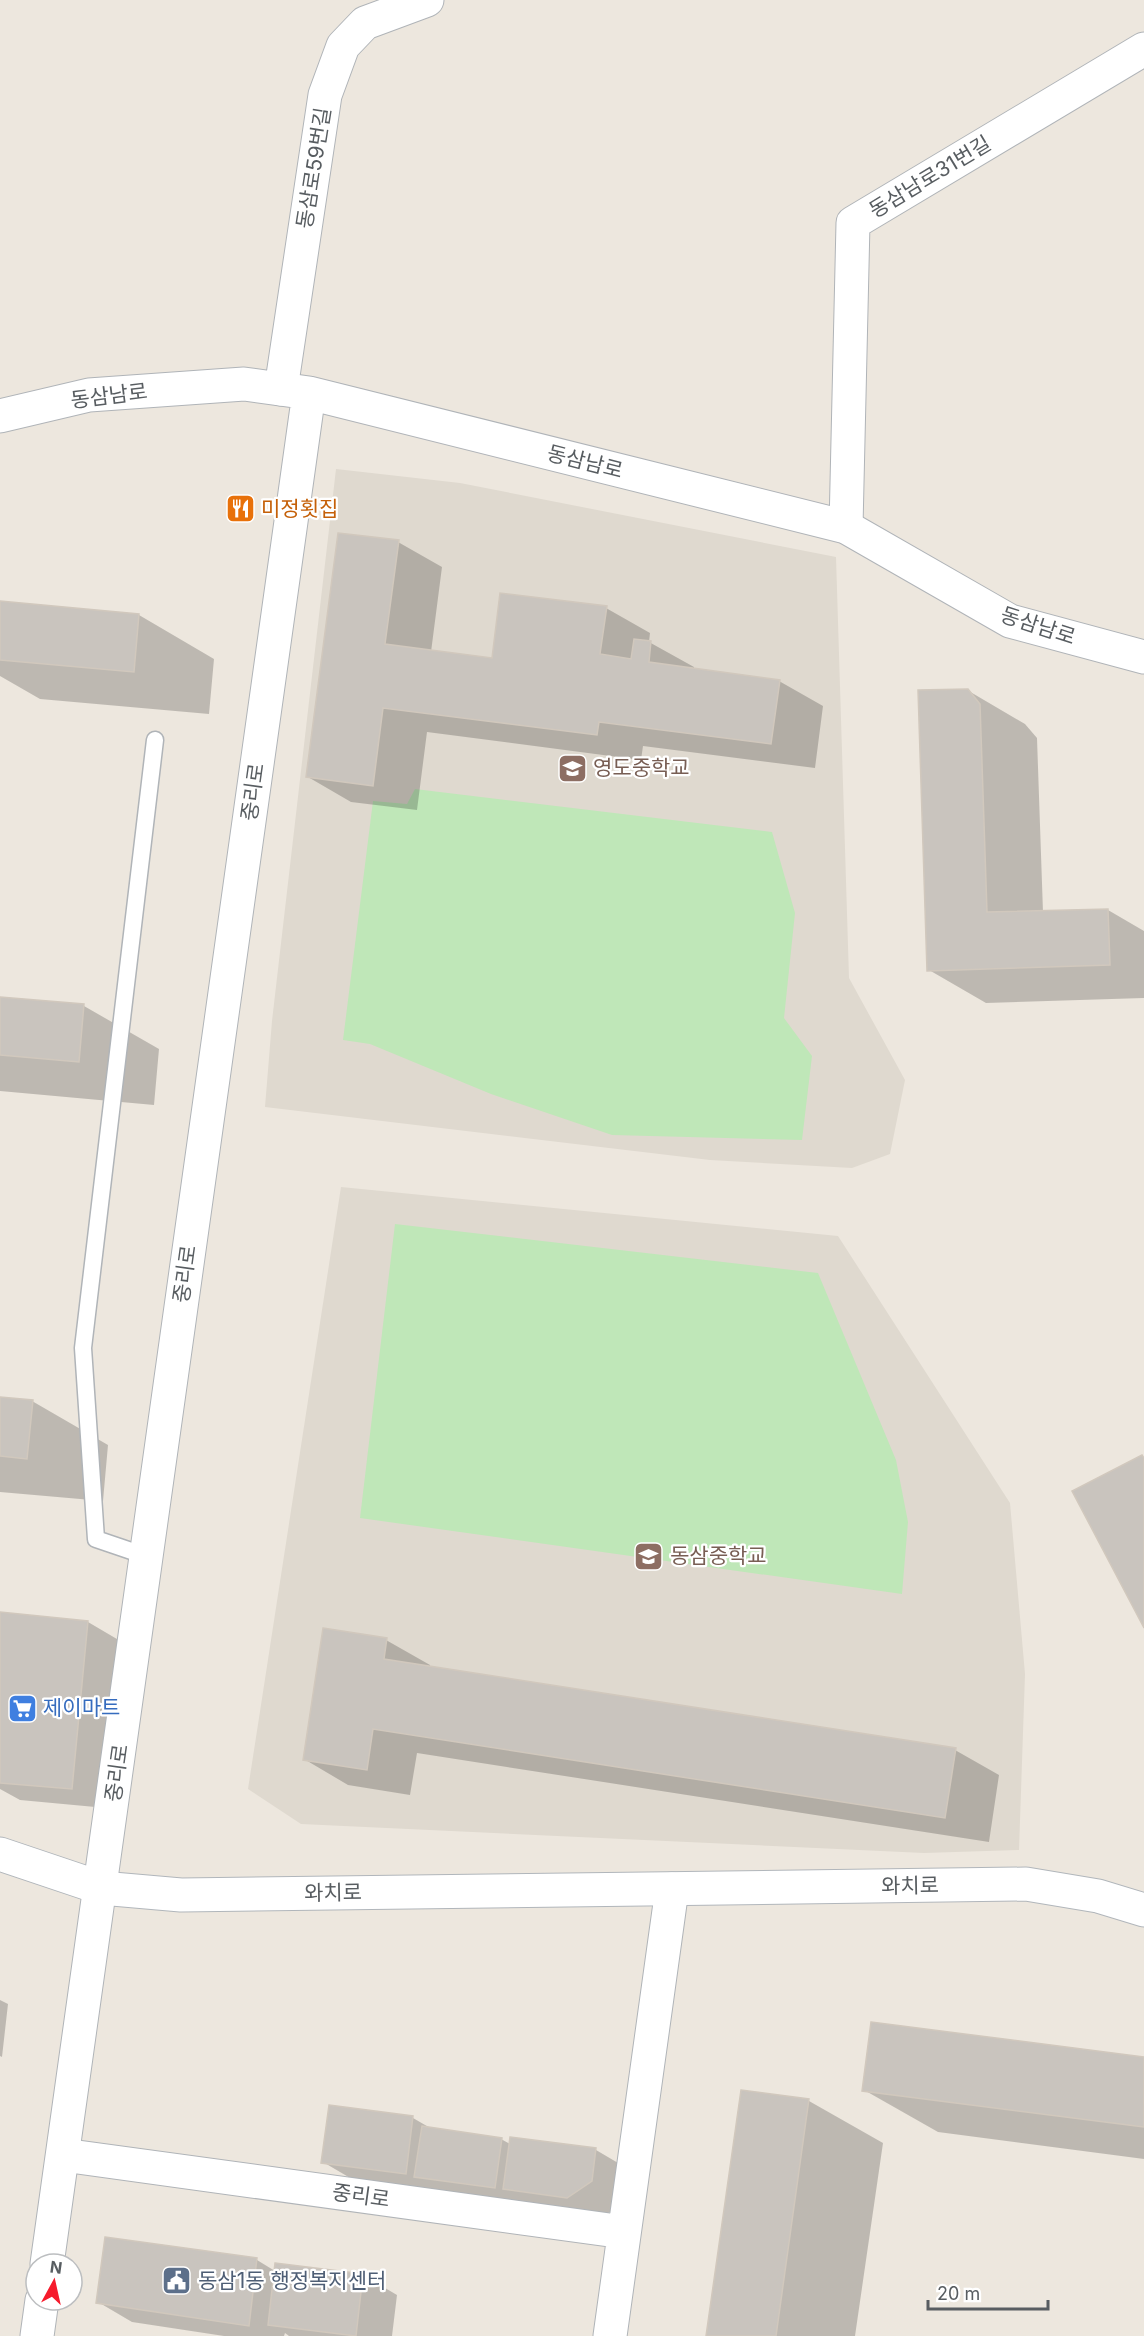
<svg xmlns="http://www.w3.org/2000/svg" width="1144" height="2336" font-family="Inter,'Noto Sans KR',sans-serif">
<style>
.education{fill:#dfd9cf}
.green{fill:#bfe7b8}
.shadow{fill:#0003}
.building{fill:#c9c4be;stroke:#d1c8bd;stroke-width:1.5}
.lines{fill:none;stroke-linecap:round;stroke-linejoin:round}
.service-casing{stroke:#b0b4b8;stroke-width:19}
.minor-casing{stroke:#b0b4b8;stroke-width:35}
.tertiary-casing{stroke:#b0b4b8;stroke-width:35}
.secondary-casing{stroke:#b1b6bb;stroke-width:35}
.service{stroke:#fff;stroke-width:16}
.minor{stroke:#fff;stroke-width:33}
.tertiary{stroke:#fff;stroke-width:33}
.secondary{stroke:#fff;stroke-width:33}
.labels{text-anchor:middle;stroke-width:4.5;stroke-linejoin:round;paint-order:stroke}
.street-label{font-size:21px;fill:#585d61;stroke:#fff}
.food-label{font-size:21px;fill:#c56008;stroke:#fff;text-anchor:start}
.education-label{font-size:21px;fill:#785e54;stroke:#fff;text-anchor:start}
.shop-label{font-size:21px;fill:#366cbe;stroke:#fff;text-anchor:start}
.service-label{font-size:21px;fill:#4e5e75;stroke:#fff;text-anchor:start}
</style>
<rect width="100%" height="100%" fill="#ede7de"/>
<!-- education -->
<path class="education" d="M 336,469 L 460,483 L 836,557 L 849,978 L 905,1080 L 890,1154 L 852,1168 L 710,1160 L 265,1107 L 272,1021 Z
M 341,1187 L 838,1236 L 1010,1503 L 1025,1674 L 1019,1850 L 924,1853 L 301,1824 L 248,1789 Z"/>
<!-- green -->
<path class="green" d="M 415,789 L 772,832 L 795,913 L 784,1018 L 812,1056 L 802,1140 L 612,1135 L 491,1094 L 370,1044 L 343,1040 L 373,801 L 407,804 Z
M 395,1224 L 818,1273 L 896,1460 L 908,1522 L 902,1594 L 360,1518 Z"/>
<!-- shadow -->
<path class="shadow" d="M 398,542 L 442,567 L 431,652 L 493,659 L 606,608 L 650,633 L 649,642 L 694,667 L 694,670 L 779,681 L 823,706 L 815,768 L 643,746 L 641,760 L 427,732 L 417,810 L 351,802 L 308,777 Z
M 0,603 L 139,615 L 214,659 L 209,714 L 40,699 L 0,676 Z
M 967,690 L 1025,724 L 1037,738 L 1043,912 L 1108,910 L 1144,931 L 1144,998 L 986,1003 L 929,970 Z
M 0,998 L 84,1006 L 159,1049 L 154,1105 L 0,1091 Z
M 0,1399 L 32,1401 L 108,1445 L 103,1501 L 0,1492 Z
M 88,1622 L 122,1642 L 106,1808 L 20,1800 L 0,1789 L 0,1626 Z
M 386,1640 L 430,1665 L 430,1667 L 955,1750 L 999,1775 L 989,1842 L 417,1753 L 410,1795 L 348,1785 L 304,1759 Z
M 0,2000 L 8,2004 L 2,2057 L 0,2056 Z
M 1144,2059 L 1144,2159 L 938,2132 L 864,2090 Z
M 742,2091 L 809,2101 L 883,2143 L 855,2336 L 708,2336 Z
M 413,2118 L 432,2129 L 501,2139 L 510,2144 L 511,2138 L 596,2150 L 630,2170 L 627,2201 L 602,2217 L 357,2182 L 323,2162 Z
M 107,2239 L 257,2260 L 275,2271 L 276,2265 L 363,2275 L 397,2295 L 392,2336 L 289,2336 L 285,2333 L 284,2336 L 224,2336 L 132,2322 L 98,2302 Z"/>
<!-- building -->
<path class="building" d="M 338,533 L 399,540 L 385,644 L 492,658 L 500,593 L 607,606 L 600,654 L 631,659 L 634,639 L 651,641 L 649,662 L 780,680 L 771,744 L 599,722 L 597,735 L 383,708 L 373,786 L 306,777 Z
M 0,601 L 139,614 L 134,672 L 0,660 Z
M 968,689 L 980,704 L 987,912 L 1108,909 L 1110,965 L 927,971 L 918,690 Z
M 0,997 L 84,1004 L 79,1062 L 0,1055 Z
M 0,1397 L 33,1400 L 27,1459 L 0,1456 Z
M 1142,1455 L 1144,1458 L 1144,1628 L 1072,1491 Z
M 0,1612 L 88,1621 L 72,1789 L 0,1783 Z
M 323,1628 L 387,1638 L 384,1659 L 956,1748 L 945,1818 L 373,1729 L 367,1770 L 303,1760 Z
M 871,2022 L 1144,2057 L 1144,2127 L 862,2091 Z
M 741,2090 L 809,2099 L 776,2336 L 706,2336 Z
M 329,2105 L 413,2116 L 406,2174 L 321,2163 Z
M 422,2126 L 502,2138 L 495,2188 L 414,2177 Z
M 510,2137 L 596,2148 L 592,2181 L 567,2198 L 503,2189 Z
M 105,2237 L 257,2258 L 249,2326 L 96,2303 Z
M 275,2263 L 363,2274 L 356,2336 L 268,2325 Z"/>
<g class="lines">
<defs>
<path id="service" d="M 146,1556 L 96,1539 L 83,1348 L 155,740"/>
<path id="minor" d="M 281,389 L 325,95 L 343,46 L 365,23 L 427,0
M 846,527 L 853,223 L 1144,49
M 63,2155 L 624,2232
M 610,2336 L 672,1889"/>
<path id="tertiary" d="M 0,416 L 89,395 L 244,384 L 309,393 L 846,527 L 1010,621 L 1144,657
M 47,2264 L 309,393
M 37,2336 L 42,2300"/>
<path id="secondary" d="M 0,1854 L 101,1888 L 181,1895 L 1026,1884 L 1098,1896 L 1144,1910"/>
</defs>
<!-- service casing -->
<use href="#service" class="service-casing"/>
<!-- minor casing -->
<use href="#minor" class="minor-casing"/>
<!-- tertiary casing -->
<use href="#tertiary" class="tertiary-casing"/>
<!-- secondary casing -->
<use href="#secondary" class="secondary-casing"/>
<!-- service -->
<use href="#service" class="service"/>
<!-- minor -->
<use href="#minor" class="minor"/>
<!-- tertiary -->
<use href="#tertiary" class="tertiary"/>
<!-- secondary -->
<use href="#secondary" class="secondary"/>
</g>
<!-- icons -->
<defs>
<symbol id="restaurant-square" viewBox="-11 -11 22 22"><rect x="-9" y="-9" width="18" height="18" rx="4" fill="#e8710a" stroke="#fff"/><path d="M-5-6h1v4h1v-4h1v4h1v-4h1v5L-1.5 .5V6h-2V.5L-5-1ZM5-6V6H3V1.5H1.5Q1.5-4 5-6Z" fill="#fff"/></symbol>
<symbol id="school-square" viewBox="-11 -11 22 22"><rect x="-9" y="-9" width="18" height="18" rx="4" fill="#8d6e63" stroke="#fff"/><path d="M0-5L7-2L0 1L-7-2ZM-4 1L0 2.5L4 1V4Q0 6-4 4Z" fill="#fff"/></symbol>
<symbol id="supermarket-square" viewBox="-11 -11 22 22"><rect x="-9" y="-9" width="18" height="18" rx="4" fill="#3f7fe0" stroke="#fff"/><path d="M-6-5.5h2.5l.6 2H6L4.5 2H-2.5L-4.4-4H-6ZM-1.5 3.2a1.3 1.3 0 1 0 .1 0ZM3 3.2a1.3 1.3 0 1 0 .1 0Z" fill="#fff"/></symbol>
<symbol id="civic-square" viewBox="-11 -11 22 22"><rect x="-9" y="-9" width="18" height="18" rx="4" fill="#5c6f8a" stroke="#fff"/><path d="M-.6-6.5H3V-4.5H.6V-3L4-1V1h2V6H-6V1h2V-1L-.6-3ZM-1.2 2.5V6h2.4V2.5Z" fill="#fff"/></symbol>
</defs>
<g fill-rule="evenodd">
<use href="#restaurant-square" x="224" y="492" width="33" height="33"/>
<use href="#school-square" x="556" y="752" width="33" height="33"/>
<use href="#school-square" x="632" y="1540" width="33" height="33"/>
<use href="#supermarket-square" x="6" y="1692" width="33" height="33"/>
<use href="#civic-square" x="160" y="2264" width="33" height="33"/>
</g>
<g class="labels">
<!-- street labels -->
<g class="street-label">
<text transform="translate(314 168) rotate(-81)" y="7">동삼로59번길</text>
<text transform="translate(930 177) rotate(-31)" y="7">동삼남로31번길</text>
<text transform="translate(109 396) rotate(-7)" y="7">동삼남로</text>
<text transform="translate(585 462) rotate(14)" y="7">동삼남로</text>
<text transform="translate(1038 626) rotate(18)" y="7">동삼남로</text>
<text transform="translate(253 792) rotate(-82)" y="7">중리로</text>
<text transform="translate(185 1274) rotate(-82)" y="7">중리로</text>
<text transform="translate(117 1773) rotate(-82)" y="7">중리로</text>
<text transform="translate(910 1886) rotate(-1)" y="7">와치로</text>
<text transform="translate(333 1893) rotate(-1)" y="7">와치로</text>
<text transform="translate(361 2196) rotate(8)" y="7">중리로</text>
</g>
<!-- food labels -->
<g class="food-label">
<text x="261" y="516">미정횟집</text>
</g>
<!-- education labels -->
<g class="education-label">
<text x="593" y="775">영도중학교</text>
<text x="670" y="1563">동삼중학교</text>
</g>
<!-- shop labels -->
<g class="shop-label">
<text x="43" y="1715">제이마트</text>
</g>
<!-- service labels -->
<g class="service-label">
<text x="198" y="2288">동삼1동 행정복지센터</text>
</g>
</g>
<!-- north arrow -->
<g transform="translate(54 2282) rotate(8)"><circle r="28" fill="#ffffff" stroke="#bcbec0" stroke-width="1.5"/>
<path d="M0-4.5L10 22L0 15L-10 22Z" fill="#f61b2c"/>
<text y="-9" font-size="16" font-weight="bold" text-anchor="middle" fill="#585d61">N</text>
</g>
<!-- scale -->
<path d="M928 2300v9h120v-9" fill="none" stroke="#585d61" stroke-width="3"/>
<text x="937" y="2300" font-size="18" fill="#585d61" stroke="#ffffff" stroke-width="4.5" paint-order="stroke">20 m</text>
</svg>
